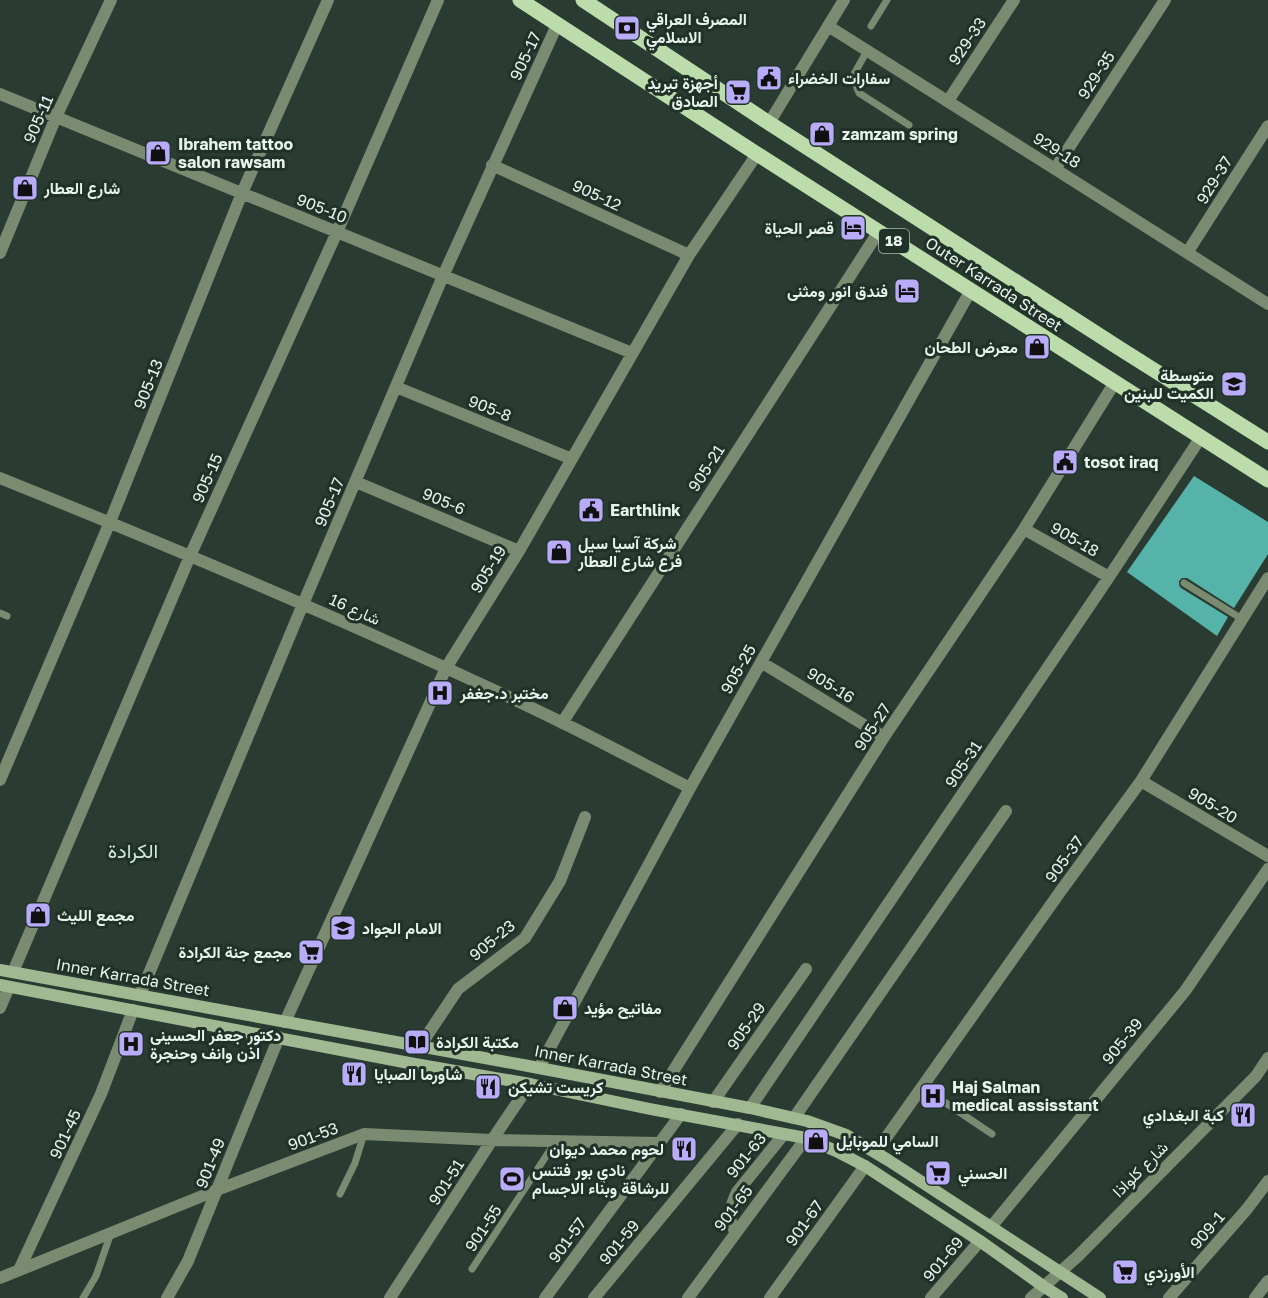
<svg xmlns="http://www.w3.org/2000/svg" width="1268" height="1298" font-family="'Golos Text',Vazirmatn,sans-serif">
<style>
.building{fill:#55b3aa}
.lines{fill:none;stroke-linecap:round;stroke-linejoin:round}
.lane{stroke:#7a8b72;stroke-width:7}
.street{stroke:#7a8b72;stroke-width:12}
.secondary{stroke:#a0b992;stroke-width:12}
.primary{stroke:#bcddab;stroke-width:15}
.labels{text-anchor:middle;stroke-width:6;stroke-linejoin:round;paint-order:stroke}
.shield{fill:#203228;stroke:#abb9b1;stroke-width:1.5}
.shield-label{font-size:15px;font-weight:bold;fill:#e7f3ec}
.poi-label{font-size:16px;font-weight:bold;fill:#e7f3ec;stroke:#203228;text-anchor:start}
.street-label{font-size:16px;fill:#e7f3ec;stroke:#203228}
.quarter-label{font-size:20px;fill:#d2e9dc;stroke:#203228}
</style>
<rect width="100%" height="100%" fill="#2a3c32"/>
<!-- building -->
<path class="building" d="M 1194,476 L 1268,522 L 1268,554 L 1234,608 L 1187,578 L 1182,578 L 1179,581 L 1179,585 L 1181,588 L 1228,617 L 1217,636 L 1127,572 Z"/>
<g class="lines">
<!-- lane -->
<path class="lane" d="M 871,26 L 887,0
M 867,51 L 854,74 L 855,83 L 859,93 L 909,125
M 1184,583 L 1242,619
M 0,613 L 7,616
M 922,1087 L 992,1134
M 340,1194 L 355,1163 L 364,1134
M 472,1269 L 556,1141
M 83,1298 L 96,1276 L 111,1233"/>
<!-- street -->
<path class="street" d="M 828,26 L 1055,169 L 1268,304
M 0,94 L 632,353
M 948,101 L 1014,0
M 769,123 L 844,0
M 492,165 L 689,255
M 1055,169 L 1165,0
M 0,253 L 56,117 L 111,0
M 1187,253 L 1268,126
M 396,387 L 572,459
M 0,478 C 189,554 377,633 561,722 C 604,743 647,766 690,788
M 356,482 L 519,551
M 1024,529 L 1109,577
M 761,662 L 884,737
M 562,723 L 879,231
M 0,780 L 110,522 L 242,193 L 328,0
M 1141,781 L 1268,856
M 13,972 L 190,556 L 337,232 L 438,0
M 140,995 L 303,604 L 443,276 L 557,25
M 0,1008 L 9,987
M 285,1022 L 446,668 L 519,551 L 689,255 L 757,154
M 420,1046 L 458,989 L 525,938 L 560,881 L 585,817
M 539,1068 L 690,788 L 971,290
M 660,1092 L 884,737 L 1024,529 L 1115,382
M 713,1102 L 806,969
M 750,1108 L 1109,577 L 1201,437
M 794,1118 L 1006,811
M 876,1152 L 1060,892 L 1141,781 L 1268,578
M 991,1227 L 1185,991 L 1268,869
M 736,1232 C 726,1220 731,1205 737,1192 L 784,1134
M 19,1270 L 101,1094 L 133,1010
M 0,1278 L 217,1190 L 364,1134 L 492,1140 L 659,1143
M 167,1298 L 188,1261 L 279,1037
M 390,1298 L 492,1140 L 530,1084
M 545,1298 L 681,1114
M 594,1298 L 738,1124
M 688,1298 L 806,1138
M 770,1298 L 865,1166
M 931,1298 L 980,1241
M 1031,1298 L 1078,1256 L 1256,1076 L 1268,1058
M 1169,1298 L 1247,1209 L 1268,1181
M 1255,1298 L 1268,1281"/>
<!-- secondary -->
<path class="secondary" d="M 0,970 L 523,1065 L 750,1108 L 807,1121 L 846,1135 L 888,1160 L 1100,1298
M 0,985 L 409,1063 L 530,1084 L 650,1109 L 806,1138 L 836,1151 L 865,1166 L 980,1241 L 1043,1286 L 1062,1298"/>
<!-- primary -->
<path class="primary" d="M 520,0 L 757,154 L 1268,480
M 583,0 L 769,123 L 1119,348 L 1268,442"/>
</g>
<!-- icons -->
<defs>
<symbol id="bank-square" viewBox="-11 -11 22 22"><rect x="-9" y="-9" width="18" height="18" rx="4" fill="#b8abf7" stroke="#203228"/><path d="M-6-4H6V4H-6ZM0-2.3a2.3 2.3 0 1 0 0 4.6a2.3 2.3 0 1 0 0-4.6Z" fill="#111"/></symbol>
<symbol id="civic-square" viewBox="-11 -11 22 22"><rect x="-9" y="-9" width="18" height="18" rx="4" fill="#b8abf7" stroke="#203228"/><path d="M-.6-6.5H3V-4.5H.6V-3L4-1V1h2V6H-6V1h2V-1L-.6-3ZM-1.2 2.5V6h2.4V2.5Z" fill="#111"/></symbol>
<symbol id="supermarket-square" viewBox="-11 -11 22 22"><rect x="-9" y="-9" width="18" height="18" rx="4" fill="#b8abf7" stroke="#203228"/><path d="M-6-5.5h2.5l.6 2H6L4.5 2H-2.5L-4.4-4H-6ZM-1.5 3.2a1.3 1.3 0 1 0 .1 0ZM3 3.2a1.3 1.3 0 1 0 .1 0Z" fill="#111"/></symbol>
<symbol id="shop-square" viewBox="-11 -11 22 22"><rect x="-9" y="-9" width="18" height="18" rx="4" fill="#b8abf7" stroke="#203228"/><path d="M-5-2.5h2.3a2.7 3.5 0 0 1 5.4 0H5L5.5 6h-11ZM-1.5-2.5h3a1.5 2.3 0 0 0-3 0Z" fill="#111"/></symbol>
<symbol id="hotel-square" viewBox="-11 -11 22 22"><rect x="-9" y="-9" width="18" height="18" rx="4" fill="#b8abf7" stroke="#203228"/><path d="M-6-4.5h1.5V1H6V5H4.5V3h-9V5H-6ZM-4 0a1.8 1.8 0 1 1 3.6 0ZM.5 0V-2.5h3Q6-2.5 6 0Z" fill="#111"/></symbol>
<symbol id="school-square" viewBox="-11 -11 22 22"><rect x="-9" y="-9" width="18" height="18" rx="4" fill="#b8abf7" stroke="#203228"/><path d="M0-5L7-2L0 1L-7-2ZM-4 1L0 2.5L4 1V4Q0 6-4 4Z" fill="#111"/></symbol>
<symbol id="hospital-square" viewBox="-11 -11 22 22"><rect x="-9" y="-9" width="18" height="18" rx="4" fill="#b8abf7" stroke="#203228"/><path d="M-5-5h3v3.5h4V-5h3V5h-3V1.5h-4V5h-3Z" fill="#111"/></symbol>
<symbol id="library-square" viewBox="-11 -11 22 22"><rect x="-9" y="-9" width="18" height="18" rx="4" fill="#b8abf7" stroke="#203228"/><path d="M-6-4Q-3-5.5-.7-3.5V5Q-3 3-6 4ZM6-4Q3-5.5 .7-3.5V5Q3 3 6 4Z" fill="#111"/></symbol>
<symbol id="restaurant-square" viewBox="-11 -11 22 22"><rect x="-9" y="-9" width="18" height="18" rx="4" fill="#b8abf7" stroke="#203228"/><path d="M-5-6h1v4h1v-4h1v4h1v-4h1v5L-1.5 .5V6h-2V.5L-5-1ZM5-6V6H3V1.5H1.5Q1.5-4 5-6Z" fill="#111"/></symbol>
<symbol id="stadium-square" viewBox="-11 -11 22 22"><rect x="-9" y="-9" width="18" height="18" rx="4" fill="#b8abf7" stroke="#203228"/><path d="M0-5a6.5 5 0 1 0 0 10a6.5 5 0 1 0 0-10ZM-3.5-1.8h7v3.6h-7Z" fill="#111"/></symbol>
</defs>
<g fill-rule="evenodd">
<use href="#bank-square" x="612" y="13" width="30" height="30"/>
<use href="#civic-square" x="754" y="63" width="30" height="30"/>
<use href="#supermarket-square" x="723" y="77" width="30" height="30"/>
<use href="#shop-square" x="807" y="119" width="30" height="30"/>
<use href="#shop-square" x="143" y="138" width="30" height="30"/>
<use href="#shop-square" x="10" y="173" width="30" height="30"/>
<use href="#hotel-square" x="838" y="213" width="30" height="30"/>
<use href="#hotel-square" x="892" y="276" width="30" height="30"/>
<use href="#shop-square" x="1022" y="332" width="30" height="30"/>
<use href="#school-square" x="1219" y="369" width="30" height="30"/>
<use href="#civic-square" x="1050" y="447" width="30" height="30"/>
<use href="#civic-square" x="576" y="495" width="30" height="30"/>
<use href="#shop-square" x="544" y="537" width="30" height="30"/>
<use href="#hospital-square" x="425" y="678" width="30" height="30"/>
<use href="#shop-square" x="23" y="900" width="30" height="30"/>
<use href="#school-square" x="328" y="913" width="30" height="30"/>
<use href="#supermarket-square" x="296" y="937" width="30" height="30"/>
<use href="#shop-square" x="550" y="993" width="30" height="30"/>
<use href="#library-square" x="402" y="1027" width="30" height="30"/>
<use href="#hospital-square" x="116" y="1029" width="30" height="30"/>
<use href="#restaurant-square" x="339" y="1059" width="30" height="30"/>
<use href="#restaurant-square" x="473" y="1072" width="30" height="30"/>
<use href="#hospital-square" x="918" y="1081" width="30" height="30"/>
<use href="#restaurant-square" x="1228" y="1100" width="30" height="30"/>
<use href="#shop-square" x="801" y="1126" width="30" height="30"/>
<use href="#restaurant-square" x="669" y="1134" width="30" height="30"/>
<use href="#supermarket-square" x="923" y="1158" width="30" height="30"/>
<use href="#stadium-square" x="497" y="1164" width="30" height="30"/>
<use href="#supermarket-square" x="1110" y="1257" width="30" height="30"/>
</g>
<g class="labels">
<!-- shield labels -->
<rect class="shield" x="879" y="229" width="30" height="24" rx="4.5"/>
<g class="shield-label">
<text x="894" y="246">18</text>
</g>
<!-- poi labels -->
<g class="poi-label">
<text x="646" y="25">المصرف العراقي<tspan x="646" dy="18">الاسلامي</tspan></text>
<text x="788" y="84">سفارات الخضراء</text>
<text x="718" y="89" text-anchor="end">أجهزة تبريد<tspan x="718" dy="18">الصادق</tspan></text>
<text x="842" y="140">zamzam spring</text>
<text x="178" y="150">Ibrahem tattoo<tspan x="178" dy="18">salon rawsam</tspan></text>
<text x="44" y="194">شارع العطار</text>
<text x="834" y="234" text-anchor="end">قصر الحياة</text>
<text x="888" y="297" text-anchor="end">فندق انور ومثنى</text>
<text x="1018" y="353" text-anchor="end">معرض الطحان</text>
<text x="1214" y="381" text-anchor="end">متوسطة<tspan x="1214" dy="18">الكميت للبنين</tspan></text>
<text x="1084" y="468">tosot iraq</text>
<text x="610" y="516">Earthlink</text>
<text x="578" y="549">شركة آسيا سيل<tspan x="578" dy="18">فرع شارع العطار</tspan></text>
<text x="460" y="699">مختبر د.جغفر</text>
<text x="57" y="921">مجمع الليث</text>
<text x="362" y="934">الامام الجواد</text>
<text x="292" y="958" text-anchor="end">مجمع جنة الكرادة</text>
<text x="584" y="1014">مفاتيح مؤيد</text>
<text x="150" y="1041">دكتور جعفر الحسيني<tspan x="150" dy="18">اذن وانف وحنجرة</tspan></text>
<text x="436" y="1048">مكتبة الكرادة</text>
<text x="374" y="1080">شاورما الصبايا</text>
<text x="508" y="1093">كريست تشيكن</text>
<text x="952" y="1093">Haj Salman<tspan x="952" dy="18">medical assisstant</tspan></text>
<text x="1224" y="1121" text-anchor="end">كبة البغدادي</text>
<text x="836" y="1147">السامي للموبايل</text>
<text x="664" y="1155" text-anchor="end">لحوم محمد ديوان</text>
<text x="532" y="1176">نادي بور فتنس<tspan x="532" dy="18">للرشاقة وبناء الاجسام</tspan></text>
<text x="958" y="1179">الحسني</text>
<text x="1144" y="1278">الأورزدي</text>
</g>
<!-- street labels -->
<g class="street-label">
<text transform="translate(967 41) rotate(-56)" y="6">929-33</text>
<text transform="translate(525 56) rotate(-65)" y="6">905-17</text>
<text transform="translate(1096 75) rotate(-57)" y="6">929-35</text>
<text transform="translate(38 119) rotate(-66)" y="6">905-11</text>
<text transform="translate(1057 150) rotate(32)" y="6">929-18</text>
<text transform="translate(1214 180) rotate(-58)" y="6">929-37</text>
<text transform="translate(597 195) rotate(25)" y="6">905-12</text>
<text transform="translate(322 208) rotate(22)" y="6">905-10</text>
<text transform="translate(994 284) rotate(33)" y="6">Outer Karrada Street</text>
<text transform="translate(148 384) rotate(-68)" y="6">905-13</text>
<text transform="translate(490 408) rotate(22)" y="6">905-8</text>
<text transform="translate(706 468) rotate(-57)" y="6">905-21</text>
<text transform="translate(207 478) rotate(-66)" y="6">905-15</text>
<text transform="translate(444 501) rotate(23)" y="6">905-6</text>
<text transform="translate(329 502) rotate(-67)" y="6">905-17</text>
<text transform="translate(1075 539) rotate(30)" y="6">905-18</text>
<text transform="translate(488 569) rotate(-58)" y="6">905-19</text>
<text transform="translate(355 609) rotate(24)" y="6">شارع 16</text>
<text transform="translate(738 669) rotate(-60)" y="6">905-25</text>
<text transform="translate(831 685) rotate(32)" y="6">905-16</text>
<text transform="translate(872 727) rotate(-57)" y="6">905-27</text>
<text transform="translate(963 764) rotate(-56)" y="6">905-31</text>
<text transform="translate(1213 805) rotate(31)" y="6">905-20</text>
<text transform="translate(1064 859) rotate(-54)" y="6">905-37</text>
<text transform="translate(492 940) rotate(-40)" y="6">905-23</text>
<text transform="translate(133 977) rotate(10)" y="6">Inner Karrada Street</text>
<text transform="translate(746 1026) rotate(-55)" y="6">905-29</text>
<text transform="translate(1122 1041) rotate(-51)" y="6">905-39</text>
<text transform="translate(611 1065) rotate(11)" y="6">Inner Karrada Street</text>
<text transform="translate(65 1134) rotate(-65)" y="6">901-45</text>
<text transform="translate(313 1136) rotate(-21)" y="6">901-53</text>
<text transform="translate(746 1155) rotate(-51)" y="6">901-63</text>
<text transform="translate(210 1163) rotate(-68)" y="6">901-49</text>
<text transform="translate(1140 1169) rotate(-45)" y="6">شارع كلواذا</text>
<text transform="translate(446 1182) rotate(-57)" y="6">901-51</text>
<text transform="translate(733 1208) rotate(-53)" y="6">901-65</text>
<text transform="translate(804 1223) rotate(-54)" y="6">901-67</text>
<text transform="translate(483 1228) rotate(-56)" y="6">901-55</text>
<text transform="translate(1207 1230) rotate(-49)" y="6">909-1</text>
<text transform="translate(567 1240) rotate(-54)" y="6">901-57</text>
<text transform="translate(619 1242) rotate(-50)" y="6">901-59</text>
<text transform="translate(943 1259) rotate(-50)" y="6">901-69</text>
</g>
<!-- quarter labels -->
<g class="quarter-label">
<text x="133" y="858">الكرادة</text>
</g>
</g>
</svg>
